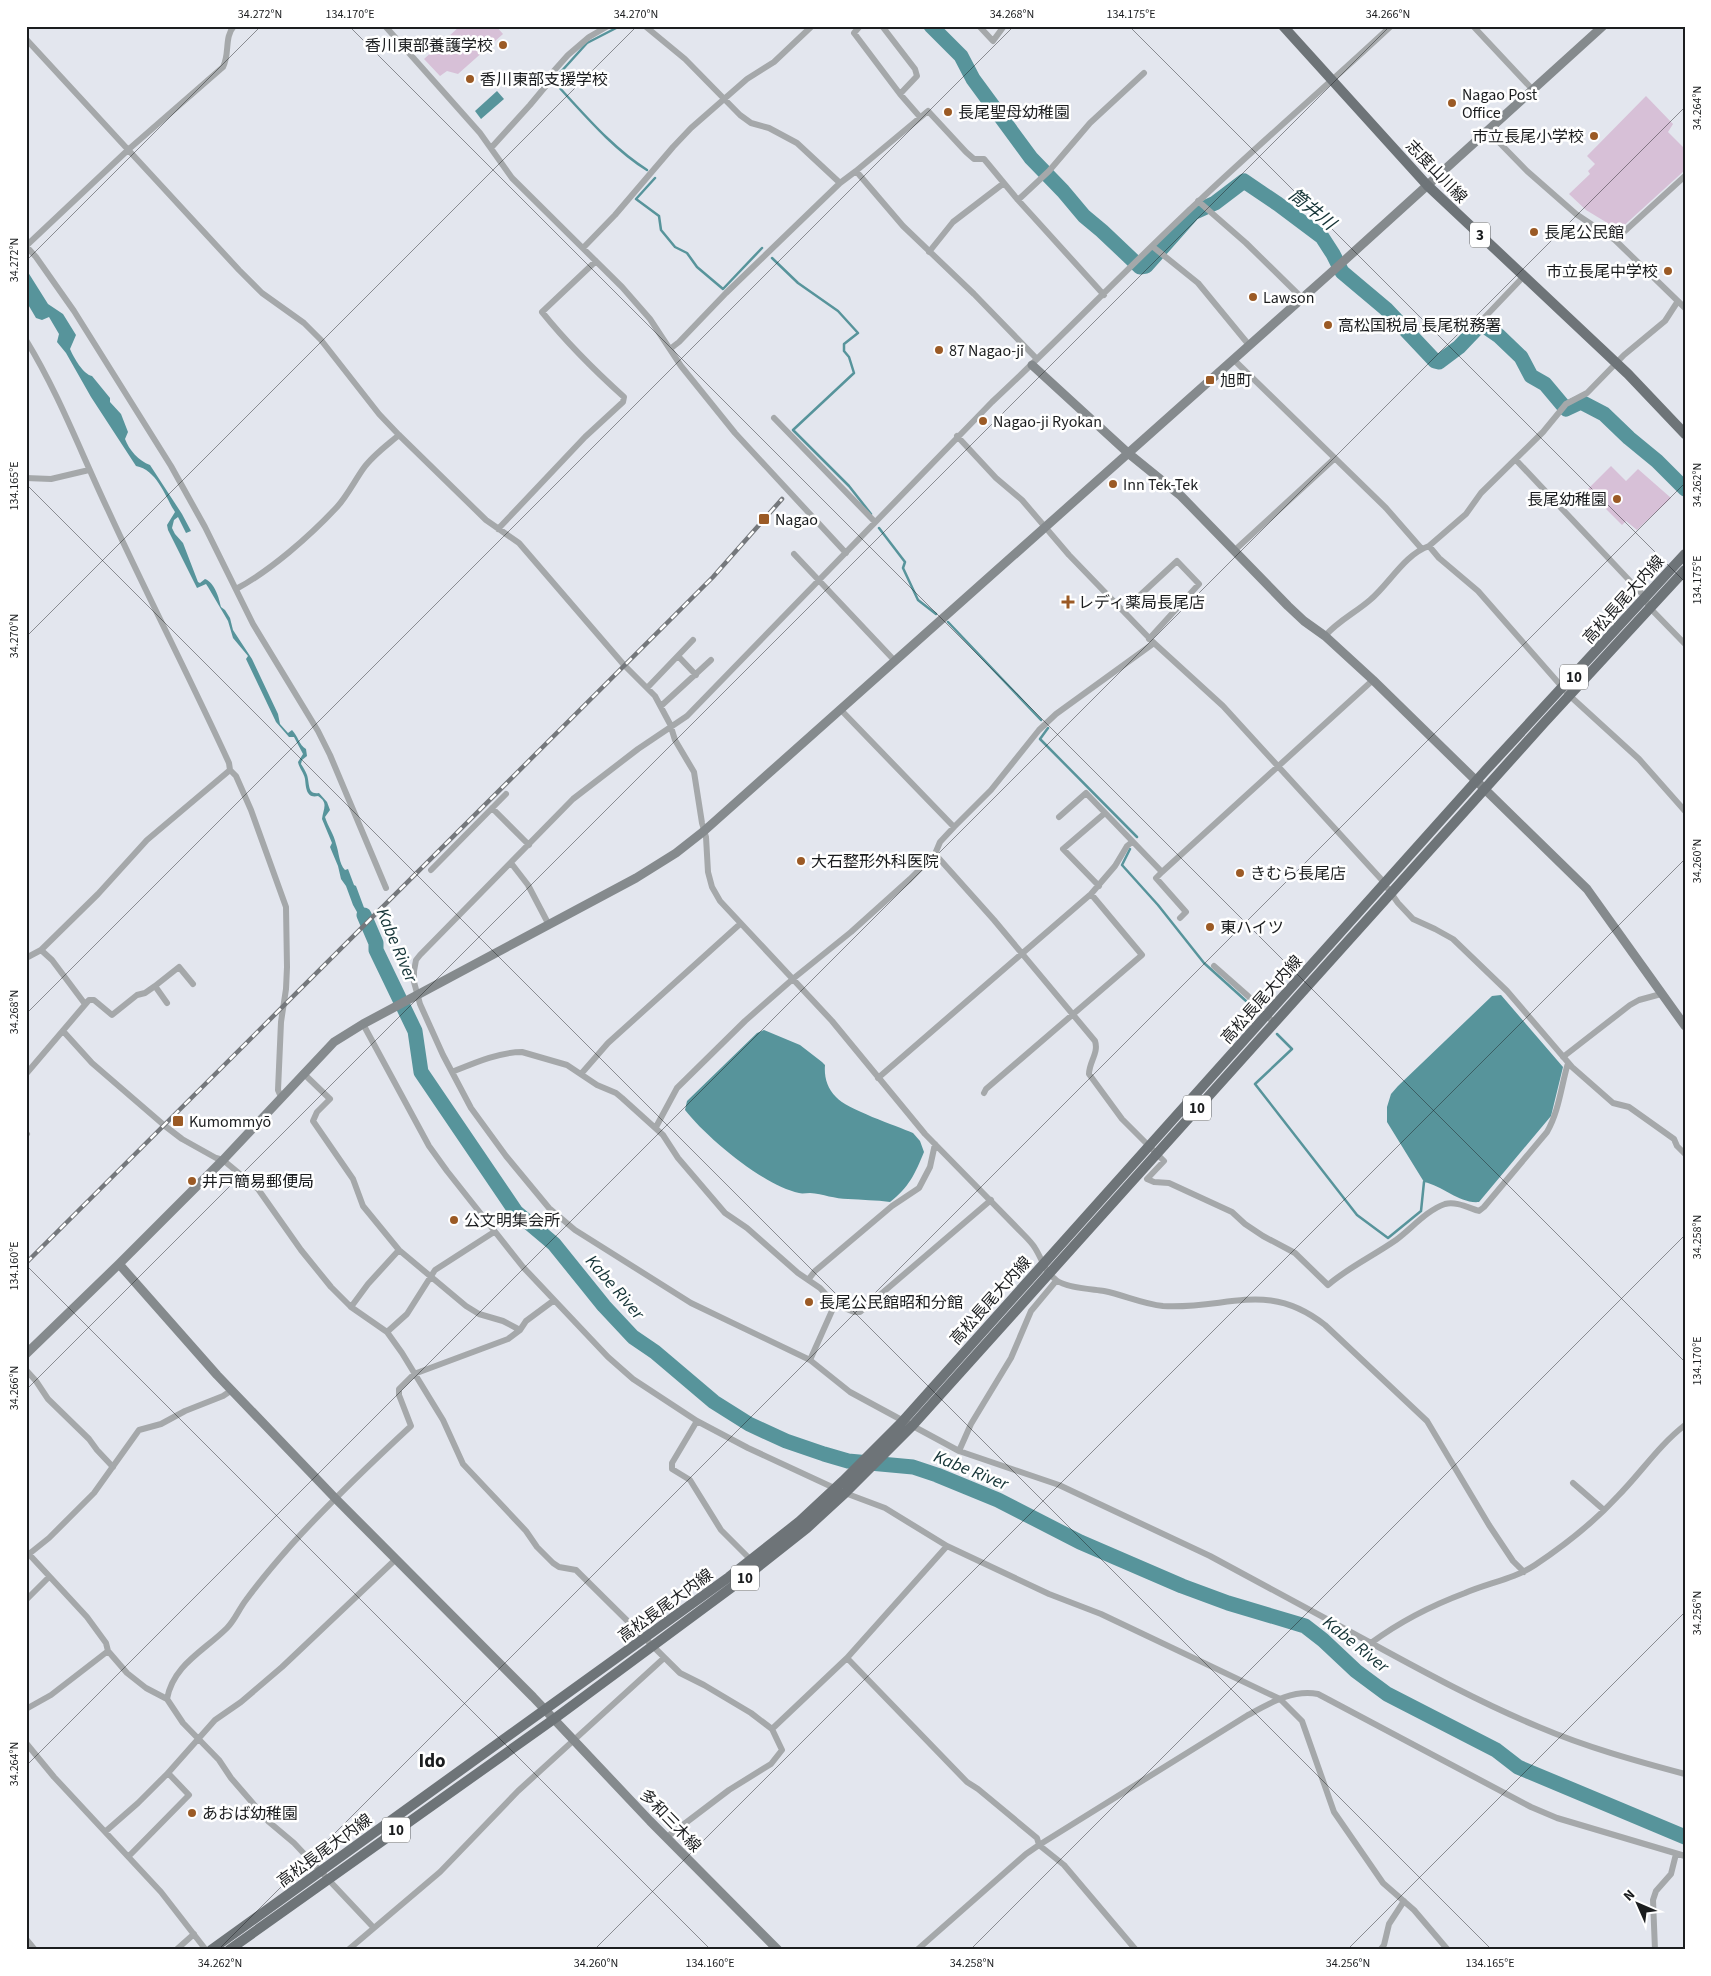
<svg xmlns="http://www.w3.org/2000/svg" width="1711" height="1976" font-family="'Source Sans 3','Noto Sans JP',sans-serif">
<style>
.green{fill:#d7c0d7}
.water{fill:#57949b}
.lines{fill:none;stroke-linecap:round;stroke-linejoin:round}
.stream{stroke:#57949b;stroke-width:2.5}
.river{stroke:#57949b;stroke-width:15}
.street{stroke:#a5a8aa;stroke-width:6}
.secondary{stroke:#858a8d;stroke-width:9}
.primary{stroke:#6e7478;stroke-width:10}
.rail-casing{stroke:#75787c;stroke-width:4.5}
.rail{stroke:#fff;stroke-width:2.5;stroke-dasharray:8;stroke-linecap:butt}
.ticks{fill:none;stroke:#1b1d1f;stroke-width:1;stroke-opacity:0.45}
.poi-dot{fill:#9b5a25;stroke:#fff;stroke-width:2}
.labels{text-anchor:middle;stroke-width:5;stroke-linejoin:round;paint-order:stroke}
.shield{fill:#fff;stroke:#5f6162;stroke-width:1}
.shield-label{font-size:15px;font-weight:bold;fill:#1b1d1f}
.poi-label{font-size:16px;fill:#1b1d1f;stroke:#fff;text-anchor:start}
.street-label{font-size:16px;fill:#1b1d1f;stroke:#fff}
.water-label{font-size:18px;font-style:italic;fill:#143336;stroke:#fff}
.quarter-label{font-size:19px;font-weight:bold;fill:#1b1d1f;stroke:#fff}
.neatline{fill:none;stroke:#1b1d1f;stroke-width:2}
.ticks-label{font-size:12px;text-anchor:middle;fill:#1b1d1f}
</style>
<rect width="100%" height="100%" fill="#e3e6ee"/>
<!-- green -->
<path class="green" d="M 460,26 L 496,26 L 503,34 L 458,74 L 447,71 L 440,76 L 424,59 Z
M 1646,96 L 1673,124 L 1668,132 L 1685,149 L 1685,170 L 1619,230 L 1586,210 L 1569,194 L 1590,174 L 1588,171 L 1595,164 L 1587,156 Z
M 1611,466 L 1626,481 L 1638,469 L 1671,498 L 1637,530 L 1626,521 L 1622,525 L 1587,490 Z"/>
<!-- water -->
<path class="water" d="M 497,91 L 504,99 L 481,119 L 475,111 Z
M 26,269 L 48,304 L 63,314 L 76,335 L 70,349 C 74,358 83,374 92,376 L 110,398 L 110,402 L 121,414 L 128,432 L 125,439 C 129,450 139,461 150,465 L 182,514 L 191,531 L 186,533 L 178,517 L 174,520 L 172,528 L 175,534 L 183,543 L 198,582 L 200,583 L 205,579 C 215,583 219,598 221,607 L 225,610 L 230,618 L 233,630 L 252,659 L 278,714 L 280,724 L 288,733 L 292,730 C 298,736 299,745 306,749 L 307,756 L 302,760 L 301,764 C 303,767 306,772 307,775 C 310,784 307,795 319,793 L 327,802 L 330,810 L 325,817 C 328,827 334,834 336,844 C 339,852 339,864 345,870 L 348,869 L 354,885 L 356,886 L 373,932 L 370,935 L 353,905 L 346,886 L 341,879 L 338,866 L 330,847 L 332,843 L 322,819 C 323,809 329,803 318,796 C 306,799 306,787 305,779 C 304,773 299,768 298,762 L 303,754 L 294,737 L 289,737 L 276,722 L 246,659 L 248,656 L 233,638 L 228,621 L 208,587 L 206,584 L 197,588 L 168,530 L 167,525 L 175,512 C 165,496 157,470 136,466 L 91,397 L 66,353 L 57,342 L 59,334 L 49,317 L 42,320 L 36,318 L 26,301 Z
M 1501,995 L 1563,1067 L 1551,1116 L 1479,1202 C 1460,1204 1443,1186 1424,1182 L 1387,1122 L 1387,1107 L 1391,1094 L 1398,1086 L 1492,996 Z
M 764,1030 L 800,1045 L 822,1062 L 825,1065 C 824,1077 827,1088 836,1097 C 846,1109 897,1126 913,1133 L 920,1141 L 924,1152 C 915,1174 909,1187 890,1202 C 876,1200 862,1200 848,1199 C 835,1199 823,1194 810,1193 C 806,1193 802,1194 799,1193 C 764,1186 707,1138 685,1110 L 687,1101 L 757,1033 Z"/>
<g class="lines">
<!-- stream -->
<path class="stream" d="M 620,26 L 587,43 L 559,74 L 556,84 C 584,114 612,148 647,170
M 655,178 L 636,199 L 659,216 L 661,230 L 675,247 L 687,253 L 697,267 L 723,289 L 762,248
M 772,258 L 798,283 L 838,311 L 858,333 L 844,344 L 844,351 L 849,357 L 854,373 L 793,430 L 849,486 L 871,514
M 879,528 L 905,562 L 903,568 L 918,600 L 936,614
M 948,622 L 1041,720
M 1048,728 L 1040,739 L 1137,837
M 1130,849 L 1122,865 L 1158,905 L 1204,963 L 1256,1010
M 1277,1034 L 1292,1049 L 1255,1084 L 1357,1215 L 1388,1238 L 1421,1211 L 1424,1182"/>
<!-- river -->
<path class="river" d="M 931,26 L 961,56 L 973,79 L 1031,158 L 1063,191 L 1084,216 L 1102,231 L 1140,267 L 1146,266 L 1193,213 L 1215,203 L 1244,181 L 1278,204 L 1322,237 L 1333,254 L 1342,272 L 1386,309 L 1435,361 L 1439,362 L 1459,347 L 1480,325 L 1483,325 L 1499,336 L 1521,357 L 1531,376 L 1545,384 L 1566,409 L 1581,402 L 1604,414 L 1629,438 L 1657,461 L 1685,489
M 364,915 L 376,943 L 376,950 L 415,1031 L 421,1072 L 516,1212 L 554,1244 L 604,1306 L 633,1337 L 655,1352 L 714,1402 L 749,1424 L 786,1441 L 824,1454 L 848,1461 L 913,1467 L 937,1475 L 998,1500 L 1080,1542 L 1182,1586 L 1228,1603 L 1305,1626 L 1323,1640 L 1356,1671 L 1387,1694 L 1496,1750 L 1518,1767 L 1685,1837"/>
<!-- street -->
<path class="street" d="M 385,26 L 480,133 L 512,178 L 622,287 L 650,319 L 681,366 L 735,433 L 846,553
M 645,26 L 685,59 L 740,115 L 751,123 L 769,128 L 797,143 L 840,183 L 856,171 L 903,226 L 974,294 L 1037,359
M 860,26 L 854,33 L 900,94 L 920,117
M 882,26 L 915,69 L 917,76 L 900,94
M 979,26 L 993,41 L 1004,26
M 1391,26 C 1327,86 1261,142 1198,202 C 1128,267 1062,337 992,402 L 687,716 L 638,749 L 573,799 L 420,955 L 416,960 L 414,971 L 414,982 L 420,1004 L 443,1055 L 471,1108 L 506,1156 L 549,1208 L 575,1230 L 691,1303 L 810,1360 L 850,1392 L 959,1451 L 1059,1485 L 1210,1556 L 1371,1643 C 1398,1623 1433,1605 1465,1593 C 1488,1583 1514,1579 1535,1565 C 1565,1545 1593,1523 1617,1497 C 1641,1473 1658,1446 1685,1425
M 1473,26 L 1533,90
M 26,39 L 239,270 L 262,293 L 304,323 L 321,340 L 379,414 L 399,435 L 486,520 L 519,543 L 624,665 L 655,696 L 670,724 L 675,740 L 694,772 L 702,823 L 706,837 L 708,872 L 712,887 L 720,901 L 832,1021 L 925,1134 L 1023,1234 C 1027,1238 1032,1243 1035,1248 C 1042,1259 1045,1272 1056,1280 C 1066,1288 1091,1289 1104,1291 C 1124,1295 1143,1304 1163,1306 C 1227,1310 1267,1279 1325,1325 L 1427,1421 L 1489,1525 L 1513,1561 L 1524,1572
M 1487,130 L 1527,171 L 1576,214 L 1615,240 L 1685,308
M 491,148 L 530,105 L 550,81 L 552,73 L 568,55 L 589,37 L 608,26
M 856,171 L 928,111 L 966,152 L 974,159 L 984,159 L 989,165 L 1018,200 L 1104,295
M 1018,200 L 1049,171 L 1090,123 L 1144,73
M 1198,201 L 1246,243 L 1302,298
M 1615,240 L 1685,176
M 26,246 L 36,257 L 74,311 L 171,466 L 205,527 L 253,624 L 318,731 L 330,755 L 386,888
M 26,246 L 129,149 L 223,67 C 230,54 224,37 234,26
M 1152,246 L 1198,283 L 1249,345
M 583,248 L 615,215 L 673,147 L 691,128 L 747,79 L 774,62 L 812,26
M 929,252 L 953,222 L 1004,183
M 1485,317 L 1524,276
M 26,340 C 59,394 81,453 108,510 C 147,595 190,678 229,763 L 230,770 L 236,776 L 251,810 L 286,907 L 287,967 L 286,989 L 281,1022 L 278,1090 L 281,1097
M 670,349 L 679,342 L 726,293 L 840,183
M 1233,359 L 1386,508 L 1421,548
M 774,418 L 875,522
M 957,436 L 996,478 L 1022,500 L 1069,555 L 1154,643 L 1223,706 L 1381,879 L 1398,903 L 1413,919 L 1435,929 L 1453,939 L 1507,991 L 1572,1067 L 1613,1103 L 1629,1107 L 1674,1139 L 1677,1146 L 1685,1154
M 1516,460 L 1645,597 L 1649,607 L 1685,644
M 26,478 L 51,479 L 89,470
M 498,529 L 585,437 L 623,402 L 624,397 C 594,370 567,343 542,312 L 596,261
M 1429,546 L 1439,558 L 1478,591 L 1570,696 L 1639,759 L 1685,811
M 1235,550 L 1334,459
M 794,554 L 894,660
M 236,589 C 270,571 310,536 337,507 C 347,496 354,482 363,469 C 372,456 386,446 399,435
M 1123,611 L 1177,561 L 1199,584 L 1149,639
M 1325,636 C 1338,621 1355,613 1370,600 C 1390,583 1404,555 1429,546 L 1466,514 L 1481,493 L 1543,432 L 1566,404 L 1587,393 L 1624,355 L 1665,321 L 1678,301
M 678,656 L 696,675
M 648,687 L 693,640
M 661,706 L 711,660
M 840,709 L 954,827
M 492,808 L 529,845
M 1059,817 L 1086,793 L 1162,872 L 1373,680
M 935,854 L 994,920 L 1095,1041 C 1099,1053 1089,1062 1089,1074 L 1122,1119 L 1164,1161 L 1147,1179 L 1154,1182 L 1169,1183 L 1232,1212 L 1245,1224 L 1263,1236 L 1295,1253 L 1328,1285 C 1349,1267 1373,1256 1396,1240 C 1411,1229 1427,1210 1445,1204 C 1456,1201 1469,1208 1479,1211 L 1484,1207 L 1547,1132 C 1559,1111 1561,1087 1568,1063
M 511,863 L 528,885 L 549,925
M 431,870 L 506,794
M 1162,872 L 1156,878 L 1186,912 L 1180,918
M 1099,886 L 1063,849 L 1105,813
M 41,950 L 52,960 L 85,1004
M 26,958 L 41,950 L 98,894 L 147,840 L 230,770
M 1214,966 L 1248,996 L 1274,1023
M 167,1003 L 155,986 L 179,967 L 193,984
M 363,1024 L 429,1146 L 447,1171 L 523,1267 L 608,1357 L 633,1379 L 697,1421 L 748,1448 L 845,1493 L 885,1508 L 947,1546 L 1049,1594 L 1101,1614 L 1280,1699 L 1302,1721 L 1334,1812 L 1383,1883 L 1414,1910 L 1448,1950
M 63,1031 L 92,1063 L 165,1126 L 182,1139 L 216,1158 L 223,1160 L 258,1189 L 301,1250 L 331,1287 L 351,1307 L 387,1332 L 402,1353 L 443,1420 L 463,1464 L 526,1531 L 537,1547 L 553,1563 L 559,1567 L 576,1570 L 680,1673 L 704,1685 L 751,1713 L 772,1729 L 782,1750 L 771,1764 L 729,1790 L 667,1837
M 1563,1057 L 1630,1005 L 1639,1000 L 1661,994
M 452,1072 C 474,1063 499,1052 522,1052 L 567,1065 L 597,1085 L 616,1093 L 622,1098 L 663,1135 L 678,1158 L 725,1213 L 747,1228 L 798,1273 L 820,1288 L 835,1304 L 810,1360
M 303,1073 L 330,1099 L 317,1112 L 313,1121 L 353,1179 L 363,1206 L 399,1250 L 466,1306 L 479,1314 L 503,1321 L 520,1330
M 26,1074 L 89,1000 L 94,1000 L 112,1015 L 137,995 L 145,993 L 155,986
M 581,1074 L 608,1043 L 740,924
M 878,1078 L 1091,894 L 1115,866 L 1127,846 L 1132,842
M 984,1093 L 986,1089 L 1142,955 L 1091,894
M 656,1127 L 677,1088 L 745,1021 L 794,978 L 851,932 L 910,879 L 935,854 L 940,842 L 954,827 L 991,790 L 1039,730 L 1056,714 L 1154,643
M 26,1133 L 27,1134
M 808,1280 L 815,1271 L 892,1206 L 919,1188 L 930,1167 L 935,1144
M 835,1304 L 854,1312 L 860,1312 L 991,1200
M 351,1307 L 368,1284 L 399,1250
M 387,1332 L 407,1314 L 435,1270 L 494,1232
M 26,1370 L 36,1381 L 48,1399 L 89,1439 L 97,1450 L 113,1467
M 697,1421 L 672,1463 L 672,1469 L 690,1480 L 721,1530 L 752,1561
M 959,1451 L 971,1424 L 1011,1358 L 1031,1311 L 1056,1281
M 1573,1483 L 1604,1510
M 26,1551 L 87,1617 L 106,1643 L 108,1651 L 127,1673 L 146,1688 L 167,1699 L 183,1723 L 219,1760 L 231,1778 L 269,1822 L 294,1843 L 373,1927
M 29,1554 L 49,1538 L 94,1493 L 139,1430 L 161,1424 L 185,1411 L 223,1396 L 232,1390
M 26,1600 L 49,1577
M 1371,1643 C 1426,1673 1481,1703 1539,1727 C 1586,1747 1636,1761 1685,1774
M 847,1658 L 967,1782 L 978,1789 L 1037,1838 L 1039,1845 L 1064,1865 L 1136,1950
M 167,1699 C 173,1665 204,1651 227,1628 C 235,1620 239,1609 246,1600 C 260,1581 276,1562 292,1544 C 329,1503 370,1464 411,1426 L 399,1395 L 399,1389 L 414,1374 L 508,1339 L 520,1330 L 526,1321 L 553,1301
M 26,1709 L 51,1695 L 108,1651
M 772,1729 L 847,1658 L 947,1546
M 26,1743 L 54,1777 L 161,1892 L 206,1950
M 106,1831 L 138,1803 L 168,1773 L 215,1720 L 241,1702 L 282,1667 L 396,1559
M 129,1856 L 189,1795 L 168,1773
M 26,1939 L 35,1950
M 176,1950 L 194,1934
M 348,1950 L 440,1872 L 518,1791 L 664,1658
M 917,1950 L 1026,1854 L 1039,1845 L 1248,1715 C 1270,1703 1293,1689 1318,1694 L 1531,1807 L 1557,1818 L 1685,1856
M 1380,1950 L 1384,1945 L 1389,1924 L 1404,1901
M 1655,1950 L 1653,1900 L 1656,1891 L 1671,1874 L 1676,1854"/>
<!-- secondary -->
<path class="secondary" d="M 1032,365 L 1128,453 L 1181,496 L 1288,606 L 1304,621 L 1325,636 L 1373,680 L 1587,889 L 1685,1026
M 119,1264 L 217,1375 L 335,1498 L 533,1697 L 650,1821 L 778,1950
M 26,1354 L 119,1264 L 223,1160 L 334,1042 L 363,1024 L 636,878 L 676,853 L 704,831 L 1335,269 L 1603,26"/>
<!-- primary -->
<path class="primary" d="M 1283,26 L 1427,185 L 1628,374 L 1685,434
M 211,1950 L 729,1577 L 800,1521 L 843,1481 L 901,1423 L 1485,771 L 1685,554
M 229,1950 L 554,1719 L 735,1585 L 807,1528 L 845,1493 L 913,1425 L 1544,723 L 1685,570"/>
<defs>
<path id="rail" d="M 26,1263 L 713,577 L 782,499"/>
</defs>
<!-- rail casing -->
<use href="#rail" class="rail-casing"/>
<!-- rail -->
<use href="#rail" class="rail"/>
</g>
<!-- ticks -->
<path class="ticks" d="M 349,26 L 1685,1362M 1129,26 L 1685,582M 26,261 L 261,26M 26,484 L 1492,1950M 26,637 L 637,26M 26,1014 L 1014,26M 26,1265 L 711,1950M 26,1390 L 1390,26M 26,1766 L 1685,107M 218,1950 L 1685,483M 594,1950 L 1685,859M 970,1950 L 1685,1235M 1347,1950 L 1685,1612"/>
<!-- markers -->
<g class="poi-dot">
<circle cx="503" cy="45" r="5"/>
<circle cx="470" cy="79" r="5"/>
<circle cx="1452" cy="103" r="5"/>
<circle cx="948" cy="112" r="5"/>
<circle cx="1594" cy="136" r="5"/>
<circle cx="1534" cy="232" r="5"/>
<circle cx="1668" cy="271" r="5"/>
<circle cx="1253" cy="297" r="5"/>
<circle cx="1328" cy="325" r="5"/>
<circle cx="939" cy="350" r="5"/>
<rect x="1205" y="375" width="10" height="10" rx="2.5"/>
<circle cx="983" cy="421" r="5"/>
<circle cx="1113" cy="484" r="5"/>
<circle cx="1617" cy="499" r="5"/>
<rect x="758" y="513" width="12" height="12" rx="2.5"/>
<path d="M1065.5 594.5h5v5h5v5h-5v5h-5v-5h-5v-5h5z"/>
<circle cx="801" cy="861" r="5"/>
<circle cx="1240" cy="873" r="5"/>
<circle cx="1210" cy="927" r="5"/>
<rect x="172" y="1115" width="12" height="12" rx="2.5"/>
<circle cx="192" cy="1181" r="5"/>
<circle cx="454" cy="1220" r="5"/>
<circle cx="809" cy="1302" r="5"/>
<circle cx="192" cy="1813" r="5"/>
</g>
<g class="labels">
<!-- shield labels -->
<g class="shield">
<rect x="1470" y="222.5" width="20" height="25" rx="4"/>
<rect x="1560" y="664.5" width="28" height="25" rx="4"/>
<rect x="1183" y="1095.5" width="28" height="25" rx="4"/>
<rect x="731" y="1565.5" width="28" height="25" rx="4"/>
<rect x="382" y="1817.5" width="28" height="25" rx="4"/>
</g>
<g class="shield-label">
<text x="1480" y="240">3</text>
<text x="1574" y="682">10</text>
<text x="1197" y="1113">10</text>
<text x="745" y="1583">10</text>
<text x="396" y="1835">10</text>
</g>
<!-- poi labels -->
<g class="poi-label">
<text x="493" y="51" text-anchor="end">香川東部養護学校</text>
<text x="480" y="85">香川東部支援学校</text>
<text x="1462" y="100">Nagao Post<tspan x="1462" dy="18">Office</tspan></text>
<text x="958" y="118">長尾聖母幼稚園</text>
<text x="1584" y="142" text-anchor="end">市立長尾小学校</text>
<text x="1544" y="238">長尾公民館</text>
<text x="1658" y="277" text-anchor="end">市立長尾中学校</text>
<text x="1263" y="303">Lawson</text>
<text x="1338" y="331">高松国税局 長尾税務署</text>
<text x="949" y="356">87 Nagao-ji</text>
<text x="1220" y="386">旭町</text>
<text x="993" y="427">Nagao-ji Ryokan</text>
<text x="1123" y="490">Inn Tek-Tek</text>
<text x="1607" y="505" text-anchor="end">長尾幼稚園</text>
<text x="775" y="525">Nagao</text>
<text x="1078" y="608">レディ薬局長尾店</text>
<text x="811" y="867">大石整形外科医院</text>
<text x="1250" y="879">きむら長尾店</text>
<text x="1220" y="933">東ハイツ</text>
<text x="189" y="1127">Kumommyō</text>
<text x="202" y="1187">井戸簡易郵便局</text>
<text x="464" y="1226">公文明集会所</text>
<text x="819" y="1308">長尾公民館昭和分館</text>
<text x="202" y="1819">あおば幼稚園</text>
</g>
<!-- street labels -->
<g class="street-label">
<text transform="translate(1437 171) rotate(46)" y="6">志度山川線</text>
<text transform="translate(1623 599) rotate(-48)" y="6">高松長尾大内線</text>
<text transform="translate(1261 999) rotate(-48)" y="6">高松長尾大内線</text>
<text transform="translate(990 1300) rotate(-48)" y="6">高松長尾大内線</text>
<text transform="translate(665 1605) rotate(-36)" y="6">高松長尾大内線</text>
<text transform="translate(671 1820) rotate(46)" y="6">多和三木線</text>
<text transform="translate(324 1850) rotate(-36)" y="6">高松長尾大内線</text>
</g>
<!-- water labels -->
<g class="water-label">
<text transform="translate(1312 209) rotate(39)" y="6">筒井川</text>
<text transform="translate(397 945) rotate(67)" y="6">Kabe River</text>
<text transform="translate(615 1287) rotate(49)" y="6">Kabe River</text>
<text transform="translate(971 1470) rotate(22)" y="6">Kabe River</text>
<text transform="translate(1356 1644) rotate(39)" y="6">Kabe River</text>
</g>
<!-- quarter labels -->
<g class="quarter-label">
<text x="432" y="1767">Ido</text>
</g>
</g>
<!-- border -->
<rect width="1711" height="1976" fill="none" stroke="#ffffff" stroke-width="55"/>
<!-- north arrow -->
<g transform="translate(1638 1904) rotate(315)" stroke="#ffffff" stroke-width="4" paint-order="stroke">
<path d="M0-4L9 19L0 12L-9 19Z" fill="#1b1d1f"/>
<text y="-8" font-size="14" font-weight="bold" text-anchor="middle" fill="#1b1d1f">N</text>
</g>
<rect x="28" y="28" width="1656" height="1920" class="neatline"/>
<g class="ticks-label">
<text x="260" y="18">34.272°N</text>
<text x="350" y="18">134.170°E</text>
<text x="636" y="18">34.270°N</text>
<text x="1012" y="18">34.268°N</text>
<text x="1131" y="18">134.175°E</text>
<text x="1388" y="18">34.266°N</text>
<text transform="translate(1697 108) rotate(-90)" y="4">34.264°N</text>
<text transform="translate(14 260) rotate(-90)" y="4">34.272°N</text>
<text transform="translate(1697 485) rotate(-90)" y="4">34.262°N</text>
<text transform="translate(14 486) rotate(-90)" y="4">134.165°E</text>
<text transform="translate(1697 580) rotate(-90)" y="4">134.175°E</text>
<text transform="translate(14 636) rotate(-90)" y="4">34.270°N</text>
<text transform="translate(1697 861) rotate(-90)" y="4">34.260°N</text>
<text transform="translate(14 1012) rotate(-90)" y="4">34.268°N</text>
<text transform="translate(1697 1237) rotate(-90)" y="4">34.258°N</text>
<text transform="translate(14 1266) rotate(-90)" y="4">134.160°E</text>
<text transform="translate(1697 1361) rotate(-90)" y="4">134.170°E</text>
<text transform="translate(14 1388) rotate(-90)" y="4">34.266°N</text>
<text transform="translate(1697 1613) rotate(-90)" y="4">34.256°N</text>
<text transform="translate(14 1764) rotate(-90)" y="4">34.264°N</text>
<text x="220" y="1967">34.262°N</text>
<text x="596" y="1967">34.260°N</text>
<text x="710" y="1967">134.160°E</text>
<text x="972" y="1967">34.258°N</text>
<text x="1348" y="1967">34.256°N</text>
<text x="1490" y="1967">134.165°E</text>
</g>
</svg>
